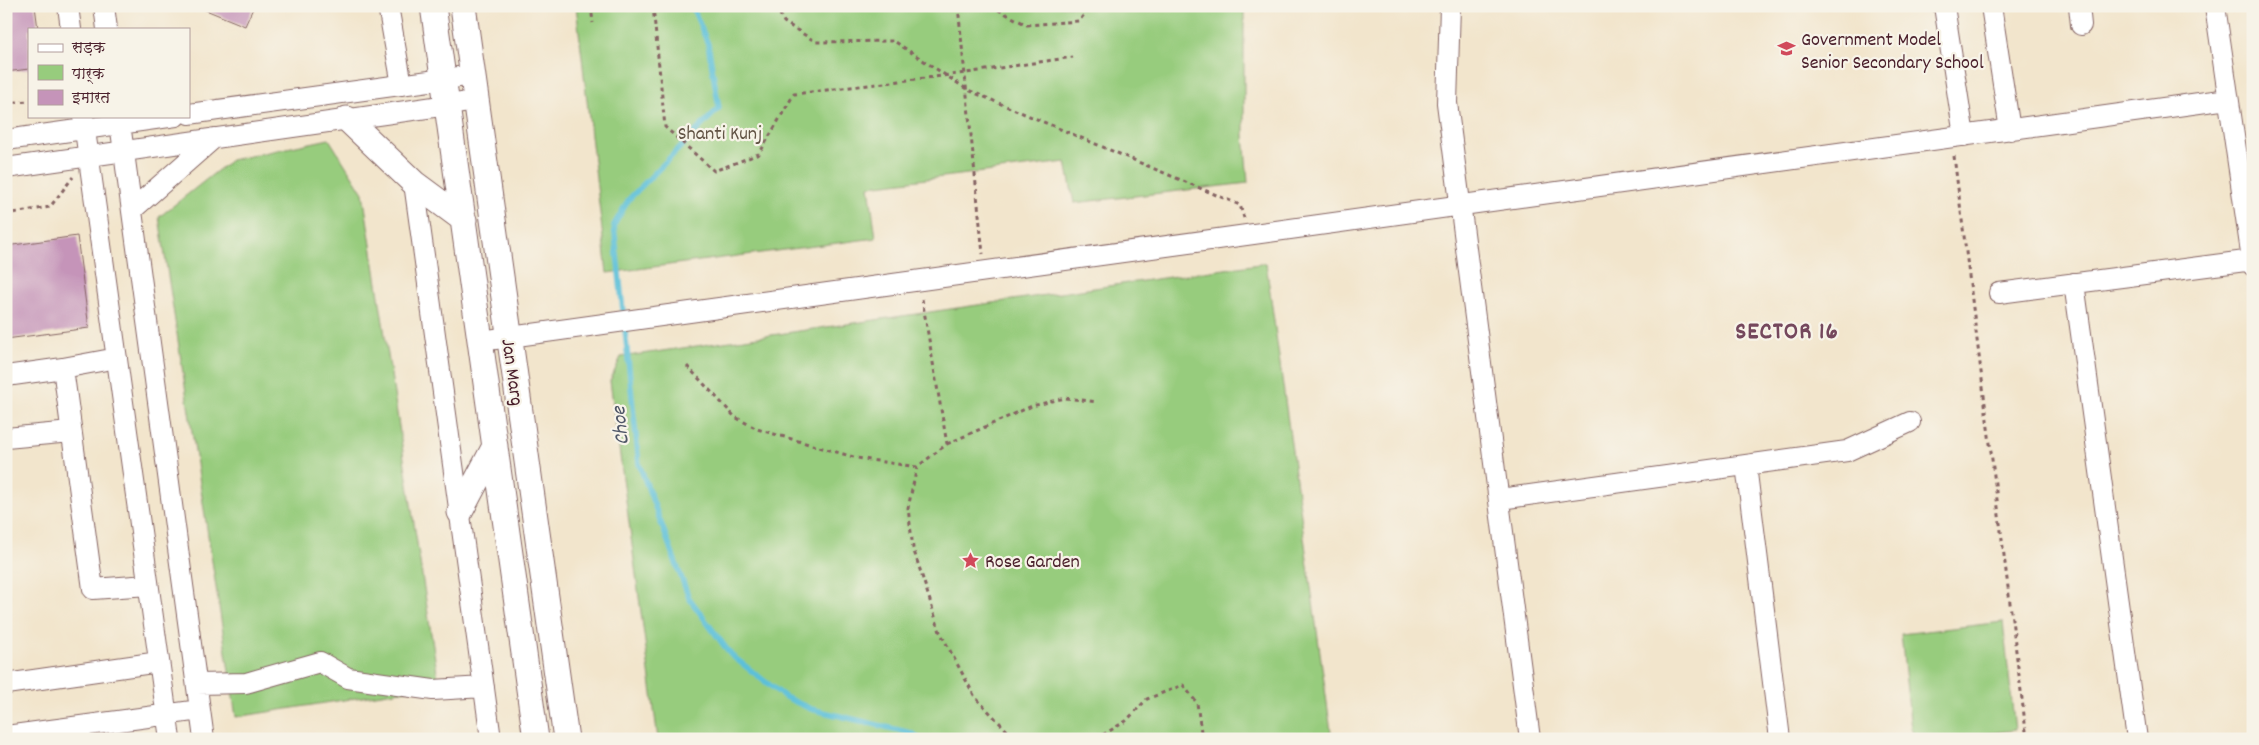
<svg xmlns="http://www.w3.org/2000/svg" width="2259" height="745" font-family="Dekko,'Playpen Sans Deva',sans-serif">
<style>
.green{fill:#97cc7d;stroke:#707654}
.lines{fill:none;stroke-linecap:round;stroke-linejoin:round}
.stream{stroke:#5cc0d9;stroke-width:5.5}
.building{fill:#c594b9}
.minor-casing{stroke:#856463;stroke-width:22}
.major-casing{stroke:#856463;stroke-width:27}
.path{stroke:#856463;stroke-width:3;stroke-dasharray:4 4;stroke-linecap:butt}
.minor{stroke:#fff;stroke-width:20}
.major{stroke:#fff;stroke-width:25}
.labels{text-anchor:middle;stroke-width:4.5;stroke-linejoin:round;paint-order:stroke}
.poi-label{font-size:20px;fill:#4a1f2b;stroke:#f7f3e8;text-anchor:start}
.park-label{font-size:20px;fill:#615344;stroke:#f7f3e8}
.street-label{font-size:20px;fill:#4a1f2b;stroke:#f7f3e8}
.water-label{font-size:21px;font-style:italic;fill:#505768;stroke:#f7f3e8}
.district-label{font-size:25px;font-weight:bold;letter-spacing:1px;fill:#75485d;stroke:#f7f3e8}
</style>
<rect width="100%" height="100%" fill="#f7f3e8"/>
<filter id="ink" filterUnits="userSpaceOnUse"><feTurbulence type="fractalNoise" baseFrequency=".02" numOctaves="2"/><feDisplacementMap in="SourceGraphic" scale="10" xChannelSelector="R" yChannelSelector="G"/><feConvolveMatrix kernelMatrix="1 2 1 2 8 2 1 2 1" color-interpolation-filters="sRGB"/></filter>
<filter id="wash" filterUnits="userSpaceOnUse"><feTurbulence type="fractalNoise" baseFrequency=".0096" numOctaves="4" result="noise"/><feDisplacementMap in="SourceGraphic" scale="20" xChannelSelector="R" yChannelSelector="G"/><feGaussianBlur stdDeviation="1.12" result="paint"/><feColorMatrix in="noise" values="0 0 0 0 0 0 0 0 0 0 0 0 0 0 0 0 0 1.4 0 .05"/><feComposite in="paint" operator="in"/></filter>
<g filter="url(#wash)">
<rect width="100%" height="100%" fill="#f2e5cc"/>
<!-- green -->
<path class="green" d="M 576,6 L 1244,6 L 1244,135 L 1248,183 L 1074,203 L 1066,162 L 869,186 L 876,238 L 607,273 Z
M 329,139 L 363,193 L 439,685 L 236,717 L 159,217 L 231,160 Z
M 1266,263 L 1332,739 L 658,739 L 610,381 L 621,357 Z
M 2003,622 L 2015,730 L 1943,739 L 1912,739 L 1901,634 Z"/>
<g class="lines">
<!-- stream -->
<path class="stream" d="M 692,6 L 708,44 L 719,108 L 629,199 L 614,225 L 639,464 L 689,598 L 731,655 L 785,697 L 811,709 L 911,733 L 919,739"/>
</g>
<g id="blocks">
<!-- building -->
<path class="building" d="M 6,6 L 35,6 L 38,29 L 29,29 L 29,69 L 6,72 Z
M 196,6 L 254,6 L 245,26 Z
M 77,236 L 89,328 L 6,339 L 6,246 Z"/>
</g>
</g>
<g filter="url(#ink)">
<use href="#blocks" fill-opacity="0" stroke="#856463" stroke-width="1"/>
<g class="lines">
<defs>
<path id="minor" d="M 68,6 L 71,29
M 104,6 L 107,29
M 388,6 L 402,85
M 1450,6 L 1447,103 L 1530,739
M 1944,6 L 1964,136
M 1991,6 L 2010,130
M 2079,6 L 2081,25
M 2215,6 L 2253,266
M 189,114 L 473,75
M 83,116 L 170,739
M 119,116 L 204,739
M 6,140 L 176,116
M 6,168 L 476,101
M 414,183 L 491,739
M 132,210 L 214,138
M 2074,283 L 2137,739
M 1999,293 L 2253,260
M 481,341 L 2228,99
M 63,368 L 117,358
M 6,376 L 63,368 L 93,589 L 148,585
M 6,438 L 71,432
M 1746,465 L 1780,739
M 1500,499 L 1847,451 L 1910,422
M 6,684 L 159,662
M 197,684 L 246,683 L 320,662 L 348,678 L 433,690 L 484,687
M 6,736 L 200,710"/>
<path id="major" d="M 433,6 L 536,739
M 463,6 L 566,739
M 347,119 L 414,183 L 464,220
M 460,512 L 495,446"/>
</defs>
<!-- minor casing -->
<use href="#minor" class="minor-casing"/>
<!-- major casing -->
<use href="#major" class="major-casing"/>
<!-- path -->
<path class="path" d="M 591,6 L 593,23
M 653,6 L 665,127 L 714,171 L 759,154 L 794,94 L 966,73 L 1073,57
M 776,6 L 784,22 L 816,42 L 894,41 L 968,90 L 1240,205 L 1244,218
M 958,6 L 983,254
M 991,6 L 1027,25 L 1079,21 L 1091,6
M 6,103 L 29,101
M 1954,156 L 2027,739
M 6,214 L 50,207 L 73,177
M 922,299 L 947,444 L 917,467 L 908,508 L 913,548 L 940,632 L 975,697 L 1015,739
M 687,366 L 735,417 L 757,429 L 857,458 L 917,467
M 947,444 L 1032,406 L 1065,398 L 1097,402
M 1096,739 L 1126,721 L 1147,699 L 1183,685 L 1197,703 L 1202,739"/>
<!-- minor -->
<use href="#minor" class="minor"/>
<!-- major -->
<use href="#major" class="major"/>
</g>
</g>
<!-- icons -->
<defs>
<symbol id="school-bare" viewBox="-9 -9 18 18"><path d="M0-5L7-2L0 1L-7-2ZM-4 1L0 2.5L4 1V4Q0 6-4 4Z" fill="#d1495b" stroke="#f7f3e8" stroke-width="2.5" paint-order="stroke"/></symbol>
<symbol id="sight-bare" viewBox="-9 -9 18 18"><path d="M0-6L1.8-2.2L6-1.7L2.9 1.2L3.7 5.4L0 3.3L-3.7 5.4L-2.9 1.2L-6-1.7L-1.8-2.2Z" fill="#d1495b" stroke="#f7f3e8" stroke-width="2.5" paint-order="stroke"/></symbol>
</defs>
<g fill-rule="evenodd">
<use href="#school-bare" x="1774" y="36" width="25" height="25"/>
<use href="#sight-bare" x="958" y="548" width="25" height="25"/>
</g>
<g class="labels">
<!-- poi labels -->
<g class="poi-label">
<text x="1801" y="45">Government Model<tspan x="1801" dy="23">Senior Secondary School</tspan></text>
<text x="985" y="567">Rose Garden</text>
</g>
<!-- park labels -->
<g class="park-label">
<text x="720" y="139">Shanti Kunj</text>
</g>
<!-- street labels -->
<g class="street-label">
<text transform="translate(514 372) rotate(82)" y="7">Jan Marg</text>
</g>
<!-- water labels -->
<g class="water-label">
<text transform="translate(619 426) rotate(-96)" y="7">Choe</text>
</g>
<!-- district labels -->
<g class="district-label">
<text x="1787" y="338">SECTOR 16</text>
</g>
</g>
<!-- margin -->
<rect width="2259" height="745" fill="none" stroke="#f7f3e8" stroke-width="25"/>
<!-- legend -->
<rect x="28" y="28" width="162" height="90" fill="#f7f3e8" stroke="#b29e9c"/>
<rect x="38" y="44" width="25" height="8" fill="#ffffff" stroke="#b29e9c"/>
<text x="72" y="52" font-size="15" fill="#4a1f2b">सड़क</text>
<rect x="38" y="65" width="25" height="15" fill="#97cc7d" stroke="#b29e9c"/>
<text x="72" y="78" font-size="15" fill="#4a1f2b">पार्क</text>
<rect x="38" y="90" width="25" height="15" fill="#c594b9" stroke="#b29e9c"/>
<text x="72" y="102" font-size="15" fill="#4a1f2b">इमारत</text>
</svg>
